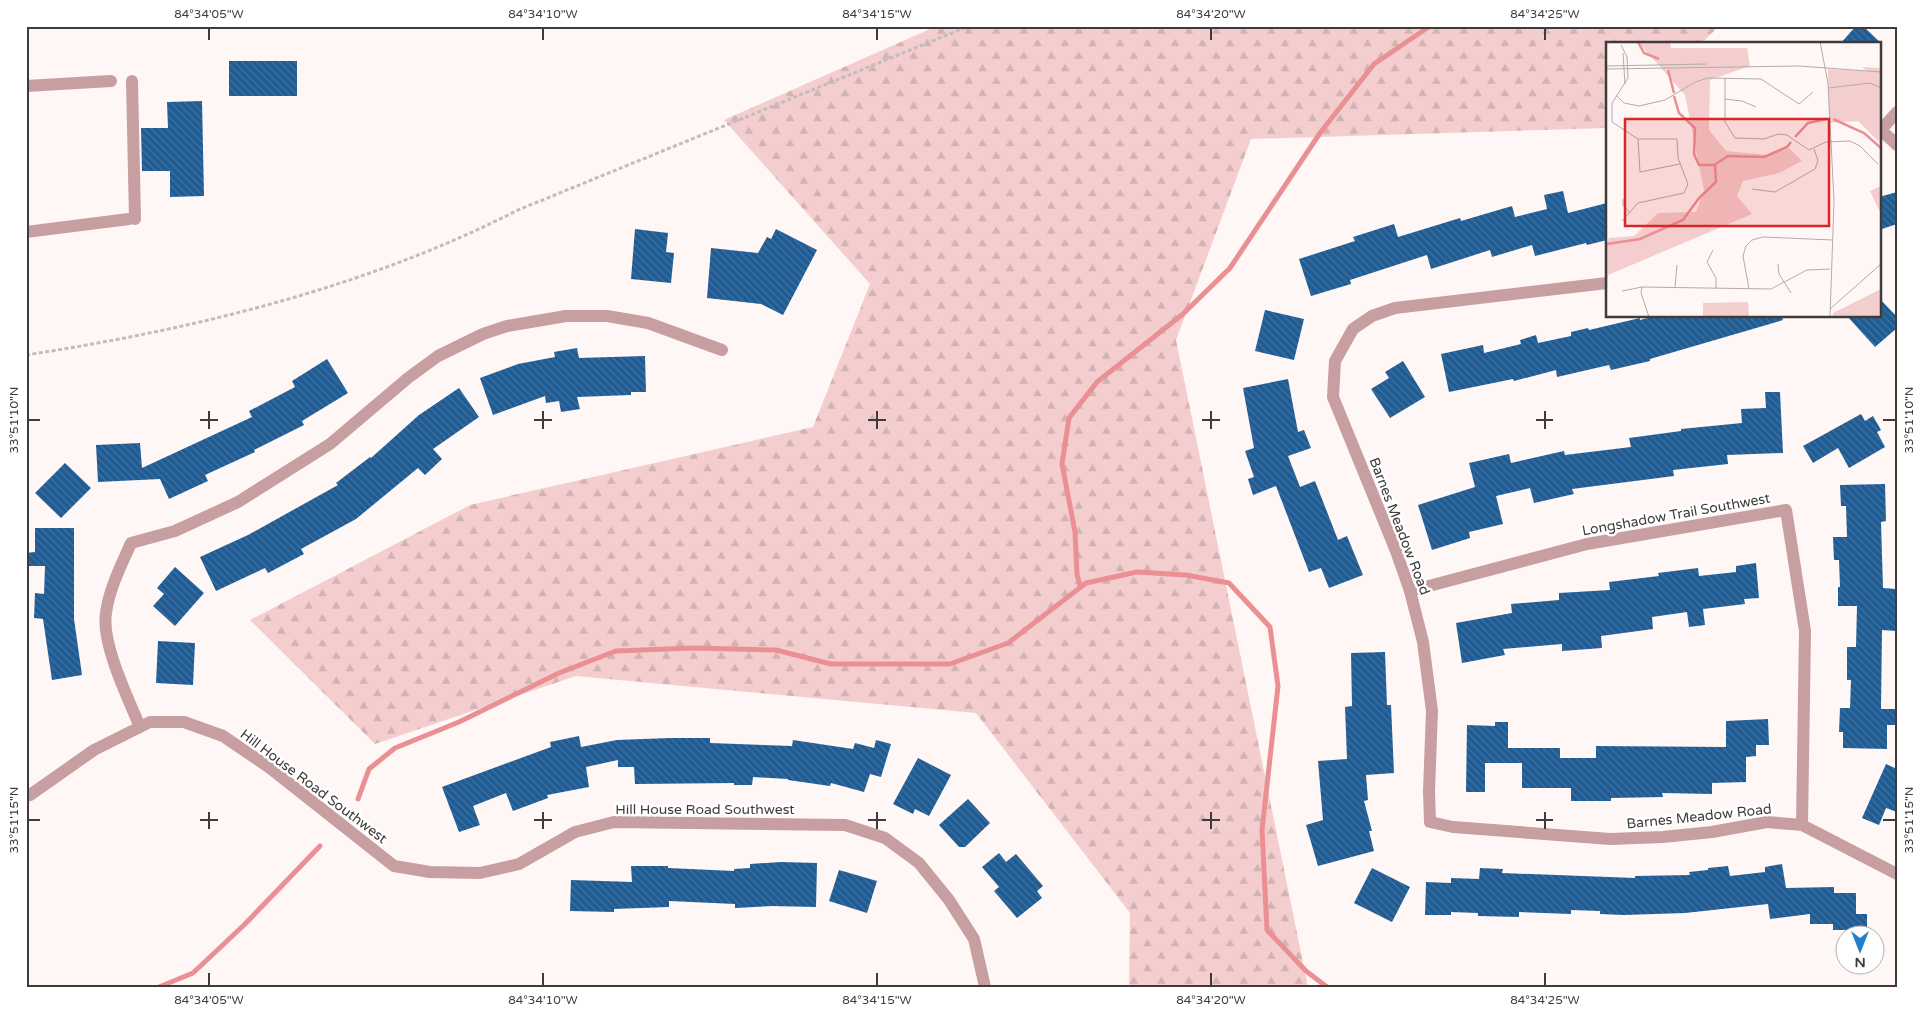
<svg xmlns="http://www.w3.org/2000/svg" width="1923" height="1013" font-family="'Varela Round',sans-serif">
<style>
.forest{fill:url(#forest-firs)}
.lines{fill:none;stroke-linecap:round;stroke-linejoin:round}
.stream{stroke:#ea9094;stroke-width:5}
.building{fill:url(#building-back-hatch)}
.path{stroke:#c3bcbc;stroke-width:3;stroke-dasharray:4 2.5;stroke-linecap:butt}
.minor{stroke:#c89fa0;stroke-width:12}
.ticks{fill:none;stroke:#403b3b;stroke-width:2}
.labels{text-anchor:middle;stroke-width:5;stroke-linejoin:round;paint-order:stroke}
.street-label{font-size:14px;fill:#403b3b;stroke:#fff}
.inset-river{fill:none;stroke:#ea9094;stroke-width:2.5}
.inset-road{fill:none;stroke:#b3abab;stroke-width:1}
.view{fill:#d62828;fill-opacity:0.15;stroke:#d62828;stroke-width:2.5}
.inset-edge{fill:none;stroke:#403b3b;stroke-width:2.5}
.neatline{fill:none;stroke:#403b3b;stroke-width:2}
.ticks-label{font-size:12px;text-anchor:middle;fill:#403b3b}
</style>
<defs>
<pattern id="forest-firs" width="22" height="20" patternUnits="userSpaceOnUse" patternTransform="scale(1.25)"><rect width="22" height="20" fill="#f4cece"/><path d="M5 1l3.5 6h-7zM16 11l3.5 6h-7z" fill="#d2b2b2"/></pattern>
<pattern id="building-back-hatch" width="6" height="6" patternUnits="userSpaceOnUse" patternTransform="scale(1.25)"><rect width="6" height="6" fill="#1f5c94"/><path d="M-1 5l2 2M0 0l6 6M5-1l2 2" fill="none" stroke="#40719e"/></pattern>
</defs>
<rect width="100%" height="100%" fill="#fff6f6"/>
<!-- forest -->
<path class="forest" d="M 937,26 L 1719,26 L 1701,44 L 1607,44 L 1607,128 L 1251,139 L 1176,340 L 1308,987 L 1129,987 L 1130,913 L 976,713 L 576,676 L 375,744 L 250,620 L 470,505 L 813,427 L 870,284 L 724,120 Z"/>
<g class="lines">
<!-- stream -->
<path class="stream" d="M 1080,586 L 1077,574 L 1075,532 L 1062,464 L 1069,418 L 1097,382 L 1183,314 L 1230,268 L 1320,133 L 1374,64 L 1430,26
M 358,799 L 369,769 L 395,748 L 459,722 L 559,673 L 616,651 L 693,648 L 776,650 L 831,664 L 950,664 L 1008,643 L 1086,583 L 1137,572 L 1186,575 L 1229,583 L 1270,627 L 1278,686 L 1262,830 L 1267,930 L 1306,971 L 1327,987
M 159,987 L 193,973 L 244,925 L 320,846"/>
</g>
<!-- building -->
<path class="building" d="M 1856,26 L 1863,26 L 1882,44 L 1840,44 Z
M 229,61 L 297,61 L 297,96 L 229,96 Z
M 202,101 L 204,196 L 170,197 L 170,171 L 142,171 L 141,128 L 168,128 L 167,102 Z
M 1563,191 L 1568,213 L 1607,203 L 1607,240 L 1587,245 L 1586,243 L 1535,256 L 1532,245 L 1492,257 L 1490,250 L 1431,269 L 1427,255 L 1350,280 L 1351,284 L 1311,296 L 1299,259 L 1355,241 L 1353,237 L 1394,224 L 1398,237 L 1460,218 L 1461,221 L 1512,206 L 1515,217 L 1547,209 L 1544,195 Z
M 1897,192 L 1897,224 L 1879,230 L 1879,197 Z
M 635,229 L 668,233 L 666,252 L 674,253 L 671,283 L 631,279 Z
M 776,229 L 817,250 L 783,315 L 761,304 L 707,298 L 711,248 L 758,253 L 767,237 L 771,239 Z
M 1879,298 L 1897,317 L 1897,328 L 1875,347 L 1847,316 L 1879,316 Z
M 1265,310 L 1304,319 L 1294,360 L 1255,351 Z
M 1655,316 L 1782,316 L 1783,320 L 1650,359 L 1650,361 L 1611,370 L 1609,365 L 1557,377 L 1556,370 L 1514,381 L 1513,379 L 1449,392 L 1441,354 L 1483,345 L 1484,353 L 1521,344 L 1520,340 L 1536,335 L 1538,343 L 1571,336 L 1571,332 L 1588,328 L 1589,330 L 1640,318 L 1640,320 Z
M 577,348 L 579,358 L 645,356 L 646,392 L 631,392 L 631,395 L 577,397 L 580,409 L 561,412 L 559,401 L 546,403 L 545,396 L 493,415 L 480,378 L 518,364 L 555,357 L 554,352 Z
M 327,359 L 348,393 L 302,421 L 304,425 L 254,450 L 255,452 L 205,475 L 208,481 L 169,499 L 160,479 L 98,482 L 96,445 L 140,443 L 142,468 L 252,417 L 249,411 L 295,387 L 292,381 Z
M 1403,361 L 1425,397 L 1390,418 L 1371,389 L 1389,378 L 1385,372 Z
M 1288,379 L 1298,432 L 1304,430 L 1311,448 L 1288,456 L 1300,487 L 1315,481 L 1338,540 L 1347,536 L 1363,575 L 1329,588 L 1321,568 L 1309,572 L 1276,486 L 1253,495 L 1248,479 L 1254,477 L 1245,451 L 1254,448 L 1243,388 Z
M 459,388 L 479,417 L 433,449 L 442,459 L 425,475 L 418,468 L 356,519 L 301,549 L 304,554 L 268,573 L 265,568 L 216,591 L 200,557 L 248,535 L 338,485 L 336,483 L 370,457 L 371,458 L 419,415 Z
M 1765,392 L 1780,392 L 1783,453 L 1727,455 L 1728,464 L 1673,470 L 1674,476 L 1572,489 L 1574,494 L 1534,503 L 1530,488 L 1496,496 L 1503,524 L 1469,532 L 1470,538 L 1432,550 L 1418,505 L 1475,487 L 1469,463 L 1509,454 L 1511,463 L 1564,451 L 1565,455 L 1631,447 L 1629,438 L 1681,431 L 1681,429 L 1742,423 L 1741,409 L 1766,408 Z
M 1861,414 L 1865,421 L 1873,416 L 1881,430 L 1877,432 L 1885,447 L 1849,468 L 1838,448 L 1813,463 L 1803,446 Z
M 65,463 L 91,488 L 61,518 L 35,493 Z
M 1885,484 L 1886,521 L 1881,522 L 1883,588 L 1896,589 L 1897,631 L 1882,630 L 1881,709 L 1897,709 L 1897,725 L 1887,725 L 1887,749 L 1843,748 L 1843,732 L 1839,732 L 1840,708 L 1850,708 L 1851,680 L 1847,680 L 1847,647 L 1856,647 L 1857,606 L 1838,606 L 1838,587 L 1840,587 L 1839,560 L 1834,560 L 1833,537 L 1847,537 L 1846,506 L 1841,506 L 1840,485 Z
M 35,528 L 74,528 L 74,619 L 82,675 L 52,680 L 43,619 L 34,618 L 35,593 L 44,594 L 45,566 L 26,566 L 26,553 L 35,552 Z
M 1756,563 L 1759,598 L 1744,599 L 1745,604 L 1703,609 L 1705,625 L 1689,627 L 1687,612 L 1652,617 L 1653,629 L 1601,636 L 1602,648 L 1562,651 L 1562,644 L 1503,649 L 1505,655 L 1462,663 L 1456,623 L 1512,613 L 1511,604 L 1559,600 L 1559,593 L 1610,590 L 1609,582 L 1659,576 L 1658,573 L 1698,568 L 1699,576 L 1736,572 L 1736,566 Z
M 175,567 L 204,593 L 175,626 L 153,606 L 164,594 L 157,588 Z
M 158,641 L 195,643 L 193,685 L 156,683 Z
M 1385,652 L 1387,705 L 1391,705 L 1394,773 L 1366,775 L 1368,800 L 1364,801 L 1372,831 L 1369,831 L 1374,851 L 1318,866 L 1306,825 L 1323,820 L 1318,761 L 1347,759 L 1345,707 L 1352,706 L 1351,653 Z
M 1768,719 L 1769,745 L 1756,745 L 1756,756 L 1746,757 L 1746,782 L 1712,783 L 1712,794 L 1662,793 L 1663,797 L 1611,798 L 1611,801 L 1571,801 L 1571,788 L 1522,788 L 1522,763 L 1485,763 L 1485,792 L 1466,792 L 1467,725 L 1495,726 L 1495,722 L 1508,722 L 1508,748 L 1560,748 L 1560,758 L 1596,758 L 1596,746 L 1726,747 L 1726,721 Z
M 579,736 L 581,747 L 617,740 L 670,738 L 710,738 L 710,743 L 792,746 L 793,740 L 853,749 L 855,743 L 874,748 L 876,740 L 891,744 L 881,777 L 870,774 L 864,792 L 831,783 L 830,786 L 788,780 L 788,779 L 753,777 L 752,785 L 734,785 L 734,783 L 635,784 L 634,767 L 618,767 L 618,760 L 586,767 L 589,787 L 547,795 L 548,798 L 513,811 L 506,793 L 473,806 L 480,825 L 459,832 L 442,787 L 551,747 L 550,742 Z
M 918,758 L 951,775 L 929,816 L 915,809 L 913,814 L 893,804 Z
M 1886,764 L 1897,769 L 1897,812 L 1886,808 L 1879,825 L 1862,818 Z
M 968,799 L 990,823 L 965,847 L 959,847 L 939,825 Z
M 999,853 L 1006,862 L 1016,854 L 1043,886 L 1037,891 L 1042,898 L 1017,918 L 994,891 L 999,887 L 982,867 Z
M 781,862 L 817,863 L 816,907 L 772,906 L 735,908 L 735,904 L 669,901 L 669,907 L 614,909 L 614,912 L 570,911 L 571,880 L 632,882 L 631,866 L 668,866 L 668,868 L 734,871 L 734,869 L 750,868 L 750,864 Z
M 1782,864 L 1786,888 L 1834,887 L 1834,893 L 1856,893 L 1856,914 L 1867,914 L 1867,930 L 1833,930 L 1833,924 L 1810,924 L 1810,914 L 1770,919 L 1768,904 L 1685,913 L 1624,915 L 1600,914 L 1600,911 L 1571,910 L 1571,914 L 1519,912 L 1519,917 L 1478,916 L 1478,913 L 1451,912 L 1451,915 L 1425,915 L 1426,882 L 1451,883 L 1451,878 L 1479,879 L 1480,868 L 1503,869 L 1502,873 L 1635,878 L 1635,876 L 1690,875 L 1689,872 L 1708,870 L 1708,868 L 1728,866 L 1730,876 L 1765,872 L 1765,867 Z
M 1372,868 L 1410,887 L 1392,922 L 1354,903 Z
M 839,870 L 877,881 L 867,913 L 829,901 Z"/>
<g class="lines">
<!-- path -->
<path class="path" d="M 26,355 C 195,329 365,288 518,210 L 969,26"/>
<!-- minor -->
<path class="minor" d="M 132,81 L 135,219
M 26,86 L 111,81
M 1881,130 L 1897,145
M 1879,132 L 1897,112
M 26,232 L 129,219
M 1607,283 L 1395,308 L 1372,316 L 1353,329 L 1335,361 L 1333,397 L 1396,551 L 1410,591 L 1423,642 L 1432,711 L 1429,791 L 1430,822 L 1453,827 L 1610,839 L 1663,837 L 1712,832 L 1767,822 L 1802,825 L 1897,874
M 1410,591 L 1587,544 L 1786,510 L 1805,631 L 1802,825
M 140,727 C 128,698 101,643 106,613 C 109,589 121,566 131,543 L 175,531 L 238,502 L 330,444 L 408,378 L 438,356 L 483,334 L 507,326 L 566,316 L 607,316 L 648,323 L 722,350
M 26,796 L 30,795 L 94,750 L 150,722 L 184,722 L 223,736 L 270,768 L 394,866 L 430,872 L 480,873 L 519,864 L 575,832 L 614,822 L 845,825 L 885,838 L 919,863 L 949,900 L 974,939 L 985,987"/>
</g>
<!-- ticks -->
<path class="ticks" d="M 209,28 L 209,40M 543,28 L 543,40M 877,28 L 877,40M 1211,28 L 1211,40M 1545,28 L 1545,40M 209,411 L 209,429M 543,411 L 543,429M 877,411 L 877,429M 1211,411 L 1211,429M 1545,411 L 1545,429M 28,420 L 40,420M 200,420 L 218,420M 534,420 L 552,420M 868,420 L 886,420M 1202,420 L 1220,420M 1536,420 L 1553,420M 1883,420 L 1896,420M 209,812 L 209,829M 543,812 L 543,829M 877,812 L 877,829M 1211,812 L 1211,829M 1545,812 L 1545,829M 28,820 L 40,820M 200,820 L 218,820M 534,820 L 552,820M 868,820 L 886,820M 1202,820 L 1220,820M 1536,820 L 1553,820M 1883,820 L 1896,820M 209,973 L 209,986M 543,973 L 543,986M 877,973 L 877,986M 1211,973 L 1211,986M 1545,973 L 1545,986"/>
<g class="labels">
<!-- street labels -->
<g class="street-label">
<text transform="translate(1676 514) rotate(-10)" y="5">Longshadow Trail Southwest</text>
<text transform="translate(1400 526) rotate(69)" y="5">Barnes Meadow Road</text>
<text transform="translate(314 786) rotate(37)" y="5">Hill House Road Southwest</text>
<text x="705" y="814">Hill House Road Southwest</text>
<text transform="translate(1699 816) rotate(-6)" y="5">Barnes Meadow Road</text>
</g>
</g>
<!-- overview -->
<g transform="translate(1606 42)">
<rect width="275" height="275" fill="#fff6f6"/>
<path d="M 32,0 L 64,0 L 65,6 L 141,6 L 144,24 L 104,38 L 103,88 L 120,109 L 162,113 L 183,106 L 196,119 L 173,131 L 137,139 L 131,154 L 146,172 L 2,233 L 0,269 L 0,203 L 3,196 L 28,194 L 52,171 L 90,170 L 98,148 L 79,53 ZM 256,25 L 275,26 L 275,102 L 252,79 L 223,81 L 222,27 L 261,29 ZM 275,144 L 275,172 L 264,149 ZM 275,247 L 275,275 L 227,275 L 227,271 ZM 142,260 L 143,275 L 97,275 L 97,261 Z" fill="#f4cece"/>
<path class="inset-river" d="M 32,0 L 38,11 L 53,17M 62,28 L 68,51M 68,54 L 73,71 L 89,86 L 88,112 L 93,123 L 108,123 L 122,114 L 158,115 L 181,105 L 185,100M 227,77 L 258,91 L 275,106M 189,95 L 202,81 L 221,77M 1,202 L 34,197 L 77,178 L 93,156 L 110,140 L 109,123"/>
<path class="inset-road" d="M 81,0 L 119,0M 214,0 L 222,41 L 228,159 L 224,275M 15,3 L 21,15 L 22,36 L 6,61 L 6,80 L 32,97 L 71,97 L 72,116 L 82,142 L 78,151 L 32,161 L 16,179M 17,11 L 19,42M 0,24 L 100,22M 0,27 L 193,24 L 275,30M 119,36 L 119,80 L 129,96 L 158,97 L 172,92 L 181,93 L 203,108 L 220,100 L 244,99 L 254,104 L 272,122M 222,46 L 264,41 L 275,46M 10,53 L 18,61 L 33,64 L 59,58 L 89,40 L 102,36 L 155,37 L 193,62 L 207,50M 119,57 L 136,59 L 150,65M 32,97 L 34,130 L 74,122M 146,147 L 169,150 L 209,127 L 212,119 L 208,107M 17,157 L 17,163 L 24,171M 107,208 L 101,220 L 110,236 L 110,246M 172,222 L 173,232 L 185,251M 36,245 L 35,251 L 43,275M 69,245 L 71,223M 143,247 L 137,214 L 140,204 L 146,198 L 157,195 L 227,198M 16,249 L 36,245 L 165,247 L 201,228 L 224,227M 224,267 L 275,222"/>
<path class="view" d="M 19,77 L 223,77 L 223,184 L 19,184 Z"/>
<rect width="275" height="275" class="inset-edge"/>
</g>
<!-- border -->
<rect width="1923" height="1013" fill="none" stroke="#ffffff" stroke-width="55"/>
<!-- north arrow -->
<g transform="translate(1860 950) rotate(180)"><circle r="24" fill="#ffffff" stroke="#b3b1b1"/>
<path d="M0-4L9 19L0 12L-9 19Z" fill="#267ecb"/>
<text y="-8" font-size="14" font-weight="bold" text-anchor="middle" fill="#403b3b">N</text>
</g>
<rect x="28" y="28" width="1868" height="958" class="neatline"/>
<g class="ticks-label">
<text x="209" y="18">84°34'05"W</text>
<text x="543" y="18">84°34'10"W</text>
<text x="877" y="18">84°34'15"W</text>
<text x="1211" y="18">84°34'20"W</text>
<text x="1545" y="18">84°34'25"W</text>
<text transform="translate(1909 420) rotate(-90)" y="4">33°51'10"N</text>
<text transform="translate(14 420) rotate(-90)" y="4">33°51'10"N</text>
<text transform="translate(1909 820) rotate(-90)" y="4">33°51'15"N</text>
<text transform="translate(14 820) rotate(-90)" y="4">33°51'15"N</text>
<text x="209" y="1004">84°34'05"W</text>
<text x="543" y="1004">84°34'10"W</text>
<text x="877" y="1004">84°34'15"W</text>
<text x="1211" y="1004">84°34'20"W</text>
<text x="1545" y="1004">84°34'25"W</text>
</g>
</svg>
